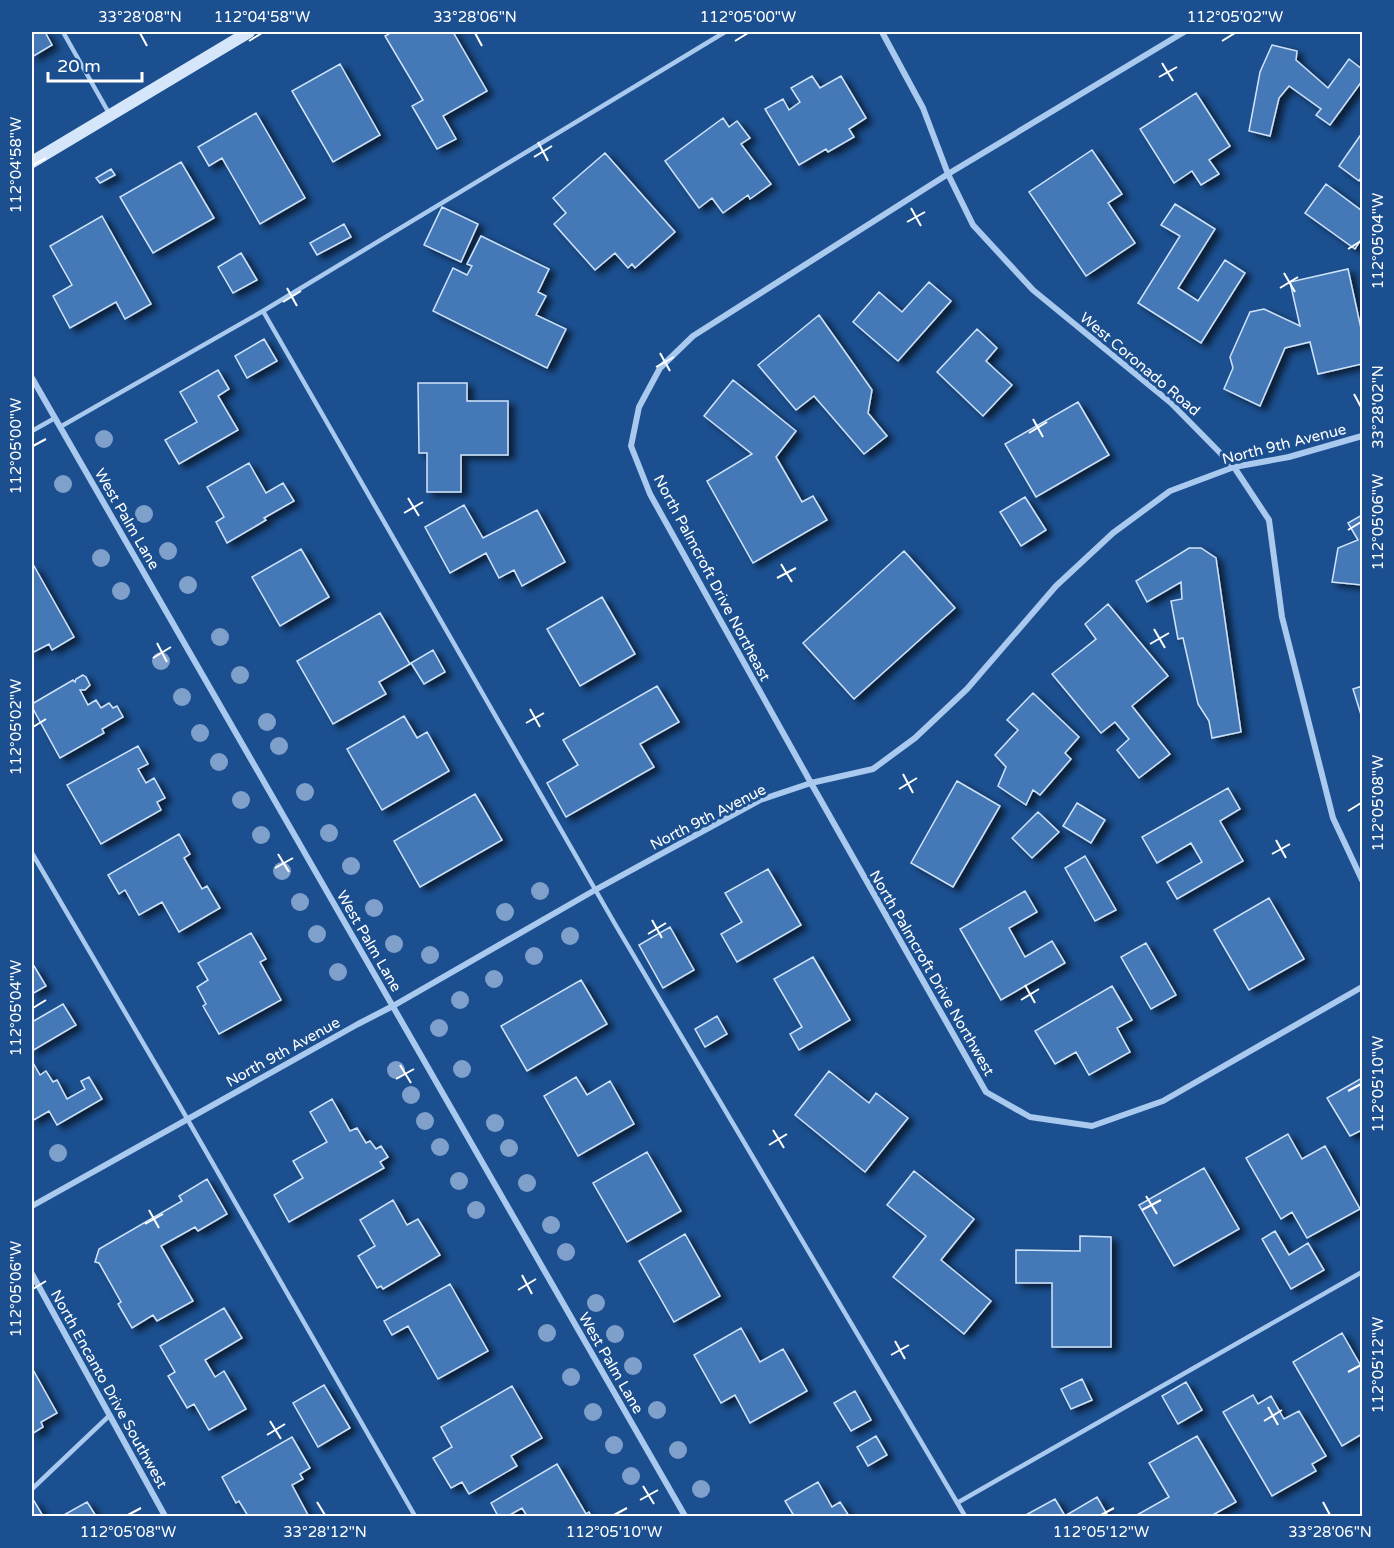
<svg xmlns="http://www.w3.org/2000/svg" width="1394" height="1548" font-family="'Varela Round',sans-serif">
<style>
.building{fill:#4478b7;stroke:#cfe3fa;stroke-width:1.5;filter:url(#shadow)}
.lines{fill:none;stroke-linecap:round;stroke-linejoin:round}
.lane{stroke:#a9c9ee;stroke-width:4.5}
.street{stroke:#a9c9ee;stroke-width:6}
.secondary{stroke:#d6e6fa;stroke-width:12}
.tree{fill:#7ea0ca}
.ticks{fill:none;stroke:#fff;stroke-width:2}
.labels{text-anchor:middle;stroke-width:6;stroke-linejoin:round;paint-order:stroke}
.street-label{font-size:15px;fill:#fff;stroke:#1b4f8f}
.neatline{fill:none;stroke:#fff;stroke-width:2}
.ticks-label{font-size:15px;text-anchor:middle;fill:#fff}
</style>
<defs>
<filter id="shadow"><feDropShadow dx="6" dy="4" stdDeviation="3" flood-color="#0009"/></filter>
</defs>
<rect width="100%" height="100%" fill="#1b4f8f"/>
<!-- building -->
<path class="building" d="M 32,32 L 45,32 L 52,45 L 32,57 Z
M 392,32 L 453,32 L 487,91 L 443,116 L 456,139 L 437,149 L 412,106 L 423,100 L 385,36 Z
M 1272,45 L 1297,51 L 1296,60 L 1328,88 L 1349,59 L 1362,69 L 1362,81 L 1330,125 L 1316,115 L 1321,109 L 1289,86 L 1279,98 L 1270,136 L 1249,131 L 1260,72 Z
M 340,64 L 380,135 L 333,162 L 292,91 Z
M 812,76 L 820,88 L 841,76 L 866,118 L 849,129 L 854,137 L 828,152 L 826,149 L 799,165 L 765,109 L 783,99 L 789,110 L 800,102 L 791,88 Z
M 1196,93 L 1230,146 L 1209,160 L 1219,174 L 1201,185 L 1192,171 L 1174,183 L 1140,129 Z
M 256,113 L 305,198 L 260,224 L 222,158 L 209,166 L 198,147 Z
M 723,118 L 729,127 L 737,121 L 750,138 L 741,144 L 771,184 L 750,199 L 748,195 L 723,213 L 712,198 L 699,208 L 665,161 Z
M 1362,133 L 1362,176 L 1359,181 L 1339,166 Z
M 1092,150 L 1122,194 L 1108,203 L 1135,243 L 1086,276 L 1029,192 Z
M 605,153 L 675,232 L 635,268 L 632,264 L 628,268 L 615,253 L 595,270 L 554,224 L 566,213 L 553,198 Z
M 181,162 L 214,218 L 153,253 L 120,197 Z
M 111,169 L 115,175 L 100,183 L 96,178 Z
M 1326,184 L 1361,210 L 1362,208 L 1362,238 L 1355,249 L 1305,213 Z
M 1175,204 L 1215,229 L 1178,288 L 1198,301 L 1225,260 L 1245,273 L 1201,343 L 1138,303 L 1180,236 L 1161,225 Z
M 442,207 L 478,224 L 461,262 L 424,245 Z
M 102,216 L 151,304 L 125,319 L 116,302 L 70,328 L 53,296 L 72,285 L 50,246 Z
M 344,224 L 351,237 L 317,255 L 310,243 Z
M 481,236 L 549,269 L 538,292 L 546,296 L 536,315 L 566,329 L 547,368 L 433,311 L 453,268 L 467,275 L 472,266 L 467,264 Z
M 241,253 L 257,280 L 233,293 L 218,267 Z
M 1348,269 L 1362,333 L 1362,364 L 1318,374 L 1310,342 L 1285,348 L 1260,406 L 1224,389 L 1233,368 L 1230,357 L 1250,312 L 1264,309 L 1300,326 L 1290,282 Z
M 929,282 L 951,301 L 898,361 L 853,322 L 879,292 L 902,312 Z
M 819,315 L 872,390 L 868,413 L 887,436 L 864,454 L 814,396 L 796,410 L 758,365 Z
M 977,329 L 997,348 L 986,361 L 1012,385 L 983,416 L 937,372 Z
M 264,339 L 277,361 L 247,378 L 235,356 Z
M 218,370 L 229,389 L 218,396 L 238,430 L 179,464 L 165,440 L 197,422 L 180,392 Z
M 733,380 L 796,431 L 776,457 L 802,502 L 813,496 L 827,520 L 753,563 L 707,481 L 752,454 L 704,416 Z
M 418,383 L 467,383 L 467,401 L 508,401 L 508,455 L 461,455 L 461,492 L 427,492 L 427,453 L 419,453 Z
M 1078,402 L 1109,455 L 1036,497 L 1005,444 Z
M 249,463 L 266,493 L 283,483 L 294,501 L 264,518 L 266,520 L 227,543 L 216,522 L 224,517 L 207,487 Z
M 1025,497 L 1046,530 L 1021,546 L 1000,512 Z
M 464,505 L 483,538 L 537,510 L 565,562 L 522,586 L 514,570 L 499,578 L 486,553 L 450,573 L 425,527 Z
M 1362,515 L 1362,585 L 1332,582 L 1338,548 L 1358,540 L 1348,523 Z
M 1189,548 L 1201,548 L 1216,558 L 1241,732 L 1212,738 L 1209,721 L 1198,704 L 1183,638 L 1178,639 L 1171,601 L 1182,599 L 1181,582 L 1147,602 L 1136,581 Z
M 301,549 L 329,597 L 280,626 L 252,577 Z
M 904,551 L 955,608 L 854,699 L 803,643 Z
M 34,566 L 74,637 L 52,650 L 49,644 L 32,653 L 32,568 Z
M 602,597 L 635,654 L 580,686 L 547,629 Z
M 1108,604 L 1168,676 L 1132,706 L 1170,754 L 1139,778 L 1117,750 L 1129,739 L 1115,722 L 1101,733 L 1052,674 L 1096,639 L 1085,624 Z
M 380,613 L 410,664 L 379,682 L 386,694 L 333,724 L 297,661 Z
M 433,650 L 445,672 L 424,684 L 411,663 Z
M 83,675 L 86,677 L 90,685 L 85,690 L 80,690 L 88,705 L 96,700 L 101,708 L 109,703 L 113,708 L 117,706 L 123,717 L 102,729 L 104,733 L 60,758 L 32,707 L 32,704 L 73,680 L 75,682 L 76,679 Z
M 657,686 L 679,722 L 640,744 L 654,767 L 566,817 L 547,783 L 578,765 L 563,740 Z
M 1362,686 L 1362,718 L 1353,689 Z
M 1033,693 L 1079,737 L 1065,753 L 1071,759 L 1040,795 L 1033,790 L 1026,805 L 998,786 L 1006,767 L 995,755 L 1018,730 L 1007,720 Z
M 404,716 L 417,738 L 427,732 L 449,771 L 382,810 L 347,749 Z
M 138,746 L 148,764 L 138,769 L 146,783 L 154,778 L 165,798 L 157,802 L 161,810 L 101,844 L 67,785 Z
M 957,781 L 1000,806 L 953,887 L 911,863 Z
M 1228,788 L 1240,809 L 1220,821 L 1243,861 L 1177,899 L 1167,882 L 1202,862 L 1191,843 L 1157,863 L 1142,837 Z
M 475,794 L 502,840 L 420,887 L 394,841 Z
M 1077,803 L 1105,820 L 1091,843 L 1063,826 Z
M 1038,812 L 1059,832 L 1032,858 L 1012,838 Z
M 179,834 L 190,854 L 184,858 L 202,889 L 207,886 L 220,908 L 179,932 L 162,902 L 139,915 L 125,890 L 119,894 L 108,875 Z
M 1085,856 L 1116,910 L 1095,921 L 1065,868 Z
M 768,869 L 801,925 L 737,962 L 721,934 L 742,922 L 725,893 Z
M 1025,891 L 1037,912 L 1009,928 L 1025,957 L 1052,941 L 1065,963 L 1001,1000 L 960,929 Z
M 1269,898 L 1304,959 L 1249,990 L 1214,930 Z
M 670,927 L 694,970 L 663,988 L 639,945 Z
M 251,933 L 266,959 L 260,962 L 281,1000 L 219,1034 L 203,1006 L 206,1004 L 197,987 L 208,980 L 198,963 Z
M 1146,943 L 1176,995 L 1151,1009 L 1121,957 Z
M 813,957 L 850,1020 L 799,1050 L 790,1034 L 802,1027 L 774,979 Z
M 34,966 L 46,986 L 32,994 L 32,968 Z
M 581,980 L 607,1024 L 527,1071 L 501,1026 Z
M 1112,986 L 1132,1020 L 1117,1028 L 1130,1052 L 1089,1075 L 1076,1052 L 1055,1064 L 1035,1031 Z
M 63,1004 L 76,1025 L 32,1051 L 32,1022 Z
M 717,1016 L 727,1034 L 705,1047 L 695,1029 Z
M 32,1061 L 40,1075 L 46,1071 L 53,1082 L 57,1080 L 67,1099 L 85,1089 L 81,1081 L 89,1077 L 102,1099 L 57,1125 L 49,1111 L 32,1121 Z
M 829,1071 L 869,1103 L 876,1093 L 908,1118 L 865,1172 L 795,1115 Z
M 576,1077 L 587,1095 L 610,1081 L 634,1124 L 578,1156 L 544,1096 Z
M 1362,1078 L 1362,1130 L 1350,1136 L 1327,1098 Z
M 332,1099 L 350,1131 L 357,1128 L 366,1143 L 370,1141 L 376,1149 L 381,1146 L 388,1157 L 380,1162 L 384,1168 L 289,1222 L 274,1195 L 303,1178 L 293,1161 L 327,1142 L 310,1112 Z
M 1288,1134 L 1302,1159 L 1325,1146 L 1360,1209 L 1307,1238 L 1292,1212 L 1281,1219 L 1246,1158 Z
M 647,1152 L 681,1211 L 627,1242 L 593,1183 Z
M 1204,1168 L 1239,1229 L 1174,1266 L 1139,1205 Z
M 914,1171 L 974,1219 L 941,1260 L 991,1301 L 964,1334 L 893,1277 L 926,1236 L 887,1205 Z
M 207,1179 L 227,1214 L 198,1231 L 195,1227 L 161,1246 L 193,1301 L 157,1321 L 153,1315 L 132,1328 L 118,1304 L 121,1302 L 99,1263 L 95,1262 L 99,1249 L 182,1201 L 179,1196 Z
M 393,1200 L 407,1225 L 418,1219 L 440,1255 L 383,1289 L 381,1286 L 377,1288 L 358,1256 L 375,1246 L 360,1220 Z
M 1275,1231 L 1289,1255 L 1308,1243 L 1324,1270 L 1291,1289 L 1262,1239 Z
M 685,1234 L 720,1296 L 674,1322 L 639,1261 Z
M 1080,1236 L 1111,1237 L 1111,1347 L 1052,1347 L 1052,1283 L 1016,1283 L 1016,1250 L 1080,1251 Z
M 450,1284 L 488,1351 L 438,1379 L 408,1326 L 392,1335 L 384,1321 Z
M 224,1308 L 242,1338 L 205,1360 L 215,1377 L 224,1371 L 246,1409 L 209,1430 L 194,1404 L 187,1408 L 168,1376 L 175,1372 L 160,1346 Z
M 741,1328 L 760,1362 L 783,1349 L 807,1391 L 750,1423 L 735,1395 L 721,1403 L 694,1355 Z
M 1342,1333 L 1362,1368 L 1362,1434 L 1342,1446 L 1293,1362 Z
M 32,1368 L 57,1413 L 41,1422 L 43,1427 L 32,1434 Z
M 1082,1379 L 1092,1400 L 1071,1409 L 1061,1389 Z
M 1186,1382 L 1202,1410 L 1178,1424 L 1162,1396 Z
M 324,1385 L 350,1428 L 318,1447 L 293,1403 Z
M 512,1386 L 542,1438 L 511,1456 L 517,1466 L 469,1494 L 462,1482 L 451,1488 L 433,1458 L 452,1447 L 441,1427 Z
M 855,1391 L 871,1420 L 851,1431 L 834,1403 Z
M 1253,1395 L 1258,1404 L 1271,1396 L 1284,1419 L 1299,1411 L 1326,1456 L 1312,1464 L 1316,1471 L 1272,1496 L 1223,1412 Z
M 876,1436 L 887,1455 L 868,1466 L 857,1447 Z
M 1197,1436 L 1236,1502 L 1211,1516 L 1135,1516 L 1169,1497 L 1149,1463 Z
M 292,1437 L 310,1468 L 300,1474 L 303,1479 L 292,1485 L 308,1515 L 304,1516 L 248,1516 L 239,1501 L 236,1503 L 222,1477 Z
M 557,1464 L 586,1514 L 589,1512 L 591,1516 L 527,1516 L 522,1508 L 508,1516 L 498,1516 L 491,1503 Z
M 818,1482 L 832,1507 L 840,1502 L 849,1516 L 794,1516 L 785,1501 Z
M 1097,1497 L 1108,1516 L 1024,1516 L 1055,1499 L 1065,1516 Z
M 34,1501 L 43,1516 L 32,1516 L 32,1502 Z
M 87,1502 L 96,1516 L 62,1516 Z"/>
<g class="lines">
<!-- lane -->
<path class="lane" d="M 63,32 L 110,115
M 263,311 L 615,924 L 965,1516
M 60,427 L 263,311 L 725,32
M 32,431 L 55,418
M 32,853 L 177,1101 L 415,1516
M 32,1489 L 110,1415
M 957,1503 L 1362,1272"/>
<!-- street -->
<path class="street" d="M 882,32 L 923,108 L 948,174 L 973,225 L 1033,290 L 1171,403 L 1234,467 L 1269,520 L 1282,617 L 1333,818 L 1362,880
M 1184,32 L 948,174 L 693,336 L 660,368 L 639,407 L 631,446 L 650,494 L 811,783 L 986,1092 L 1030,1117 L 1092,1126 L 1163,1101 L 1362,987
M 32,378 L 411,1038 L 685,1516
M 32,1206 L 358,1024 L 393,1006 L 595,890 L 760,800 L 811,783 L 873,769 L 915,738 L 967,689 L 1056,586 L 1113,533 L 1170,491 L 1234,467 L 1289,457 L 1362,436
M 32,1274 L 165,1516"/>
<!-- secondary -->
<path class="secondary" d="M 32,162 L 249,32"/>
</g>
<!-- trees -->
<g class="tree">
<circle cx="104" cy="439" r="9"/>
<circle cx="63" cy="484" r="9"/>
<circle cx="144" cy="514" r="9"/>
<circle cx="168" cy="551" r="9"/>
<circle cx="101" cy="558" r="9"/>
<circle cx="188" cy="585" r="9"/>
<circle cx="121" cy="591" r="9"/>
<circle cx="220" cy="637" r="9"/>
<circle cx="161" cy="661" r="9"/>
<circle cx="240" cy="675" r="9"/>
<circle cx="182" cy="697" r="9"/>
<circle cx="267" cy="722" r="9"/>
<circle cx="200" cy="733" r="9"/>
<circle cx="279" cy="746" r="9"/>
<circle cx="219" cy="762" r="9"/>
<circle cx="305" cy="792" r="9"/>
<circle cx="241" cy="800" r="9"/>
<circle cx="329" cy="833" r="9"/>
<circle cx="261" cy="835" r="9"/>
<circle cx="351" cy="866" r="9"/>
<circle cx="282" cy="871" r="9"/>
<circle cx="540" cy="891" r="9"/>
<circle cx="300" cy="902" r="9"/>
<circle cx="374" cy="908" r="9"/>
<circle cx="505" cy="912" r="9"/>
<circle cx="317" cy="934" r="9"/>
<circle cx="570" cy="936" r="9"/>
<circle cx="394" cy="944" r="9"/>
<circle cx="430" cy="955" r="9"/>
<circle cx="534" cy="956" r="9"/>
<circle cx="338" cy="972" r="9"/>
<circle cx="494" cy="979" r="9"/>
<circle cx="460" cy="1000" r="9"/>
<circle cx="439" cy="1028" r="9"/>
<circle cx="462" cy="1069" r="9"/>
<circle cx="396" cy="1070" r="9"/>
<circle cx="411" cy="1095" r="9"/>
<circle cx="425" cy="1121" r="9"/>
<circle cx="495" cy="1123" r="9"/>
<circle cx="440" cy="1147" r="9"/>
<circle cx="509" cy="1148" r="9"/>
<circle cx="58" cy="1153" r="9"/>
<circle cx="459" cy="1181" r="9"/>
<circle cx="527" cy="1183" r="9"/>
<circle cx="476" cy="1210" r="9"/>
<circle cx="551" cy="1225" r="9"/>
<circle cx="566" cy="1252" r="9"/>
<circle cx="596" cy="1303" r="9"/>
<circle cx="547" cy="1333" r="9"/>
<circle cx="615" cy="1334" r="9"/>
<circle cx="633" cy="1366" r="9"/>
<circle cx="571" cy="1377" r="9"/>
<circle cx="657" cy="1410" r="9"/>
<circle cx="593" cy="1412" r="9"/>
<circle cx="614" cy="1445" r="9"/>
<circle cx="678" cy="1450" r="9"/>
<circle cx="631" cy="1476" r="9"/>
<circle cx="701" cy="1489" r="9"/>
</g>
<!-- ticks -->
<path class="ticks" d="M 140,33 L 147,46M 475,33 L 482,46M 249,41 L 262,33M 735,41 L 748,33M 1222,41 L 1235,33M 1162,63 L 1173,81M 1159,77 L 1177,67M 538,142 L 548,161M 534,157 L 552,146M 33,165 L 46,158M 911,208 L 921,226M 907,222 L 925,212M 1348,249 L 1361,241M 1284,273 L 1295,292M 287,288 L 297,306M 1280,288 L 1298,277M 283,302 L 301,291M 660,353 L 670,371M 656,367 L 674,357M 1354,394 L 1361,407M 1033,419 L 1043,437M 1029,433 L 1047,422M 33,446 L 46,439M 408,498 L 419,516M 404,513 L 423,502M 1348,530 L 1361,522M 781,564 L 792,582M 777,578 L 796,568M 1154,629 L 1165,648M 157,643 L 167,662M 1150,644 L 1169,633M 153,658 L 171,647M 530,709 L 540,727M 526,723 L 544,713M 33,727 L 46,719M 903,774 L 913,793M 899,789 L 917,778M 1348,811 L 1361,803M 1276,840 L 1286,858M 278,854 L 289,872M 1272,854 L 1290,844M 275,868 L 293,858M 652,920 L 662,938M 648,934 L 666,923M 1025,985 L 1035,1003M 1021,1000 L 1039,989M 33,1008 L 46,1000M 400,1065 L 411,1083M 396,1079 L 414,1069M 1348,1091 L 1361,1084M 773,1130 L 784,1148M 769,1145 L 787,1134M 1146,1196 L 1157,1214M 149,1210 L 159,1228M 1142,1210 L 1161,1200M 145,1224 L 163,1214M 522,1275 L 532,1294M 33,1289 L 46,1281M 518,1290 L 536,1279M 895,1341 L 905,1359M 891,1355 L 909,1345M 1348,1372 L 1361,1365M 1268,1407 L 1278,1425M 270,1421 L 281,1439M 1264,1421 L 1282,1410M 267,1435 L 285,1424M 643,1486 L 654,1504M 640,1500 L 658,1490M 317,1502 L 325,1515M 1323,1502 L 1330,1515M 128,1515 L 141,1508M 614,1515 L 627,1508M 1101,1515 L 1114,1508"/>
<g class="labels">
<!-- street labels -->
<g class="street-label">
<text transform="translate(1140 364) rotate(40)" y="5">West Coronado Road</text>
<text transform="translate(1284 444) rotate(-14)" y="5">North 9th Avenue</text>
<text transform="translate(127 519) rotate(60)" y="5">West Palm Lane</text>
<text transform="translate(712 578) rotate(62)" y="5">North Palmcroft Drive Northeast</text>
<text transform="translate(708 817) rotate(-27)" y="5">North 9th Avenue</text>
<text transform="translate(369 941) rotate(60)" y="5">West Palm Lane</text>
<text transform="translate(932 973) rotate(60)" y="5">North Palmcroft Drive Northwest</text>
<text transform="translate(283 1052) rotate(-29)" y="5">North 9th Avenue</text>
<text transform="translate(611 1363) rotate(60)" y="5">West Palm Lane</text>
<text transform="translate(109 1389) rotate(61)" y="5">North Encanto Drive Southwest</text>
</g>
</g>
<!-- border -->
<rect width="1394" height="1548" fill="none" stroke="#1b4f8f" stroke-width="66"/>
<!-- scale -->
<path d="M48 72v9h94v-9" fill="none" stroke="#ffffff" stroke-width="3"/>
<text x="57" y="72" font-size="18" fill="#ffffff" stroke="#1b4f8f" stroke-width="4.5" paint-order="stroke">20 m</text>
<rect x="33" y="33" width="1328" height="1482" class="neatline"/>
<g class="ticks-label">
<text x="140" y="22">33°28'08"N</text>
<text x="262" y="22">112°04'58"W</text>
<text x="475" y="22">33°28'06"N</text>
<text x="748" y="22">112°05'00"W</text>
<text x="1235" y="22">112°05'02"W</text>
<text transform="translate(16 165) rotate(-90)" y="5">112°04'58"W</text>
<text transform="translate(1378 241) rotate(-90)" y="5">112°05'04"W</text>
<text transform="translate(1378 407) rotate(-90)" y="5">33°28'02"N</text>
<text transform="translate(16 446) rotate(-90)" y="5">112°05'00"W</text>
<text transform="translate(1378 522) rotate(-90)" y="5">112°05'06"W</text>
<text transform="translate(16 727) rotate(-90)" y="5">112°05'02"W</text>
<text transform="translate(1378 803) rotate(-90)" y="5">112°05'08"W</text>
<text transform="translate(16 1008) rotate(-90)" y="5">112°05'04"W</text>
<text transform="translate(1378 1084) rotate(-90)" y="5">112°05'10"W</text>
<text transform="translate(16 1289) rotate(-90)" y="5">112°05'06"W</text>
<text transform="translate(1378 1365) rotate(-90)" y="5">112°05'12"W</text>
<text x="128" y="1537">112°05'08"W</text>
<text x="325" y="1537">33°28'12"N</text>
<text x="614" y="1537">112°05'10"W</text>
<text x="1101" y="1537">112°05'12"W</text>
<text x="1330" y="1537">33°28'06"N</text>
</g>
</svg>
